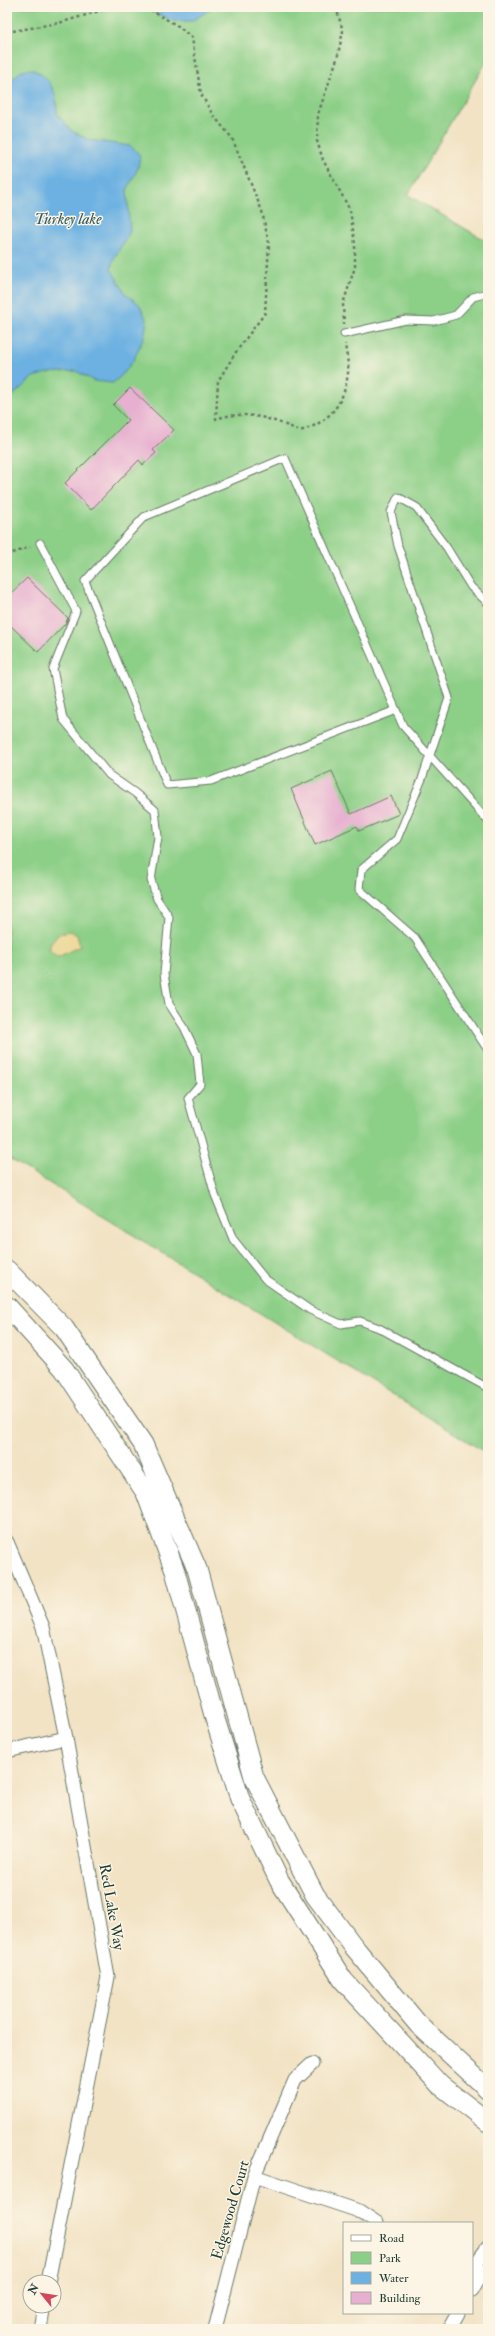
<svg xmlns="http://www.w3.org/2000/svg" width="495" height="2336" font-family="'IM FELL Double Pica',serif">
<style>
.green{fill:#8ccf87;stroke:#56865e}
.sand{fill:#eeda9e;stroke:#868c69}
.water{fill:#6cb1e2;stroke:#46778b}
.building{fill:#e7b0d0}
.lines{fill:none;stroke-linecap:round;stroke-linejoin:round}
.service-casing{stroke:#697767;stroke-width:9}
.minor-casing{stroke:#697767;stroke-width:15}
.secondary-casing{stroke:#697767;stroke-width:21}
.path{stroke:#697767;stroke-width:2.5;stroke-dasharray:3 3;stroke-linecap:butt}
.service{stroke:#fff;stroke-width:7}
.minor{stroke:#fff;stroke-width:13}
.secondary{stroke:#fff;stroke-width:19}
.labels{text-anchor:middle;stroke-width:3;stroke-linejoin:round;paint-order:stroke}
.street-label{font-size:15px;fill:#1f3d34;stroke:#fcf5e5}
.water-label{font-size:16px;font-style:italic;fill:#325a60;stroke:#fcf5e5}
</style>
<rect width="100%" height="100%" fill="#fcf5e5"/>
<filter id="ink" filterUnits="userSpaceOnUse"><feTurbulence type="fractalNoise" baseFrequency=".025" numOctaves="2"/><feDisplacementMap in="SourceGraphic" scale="8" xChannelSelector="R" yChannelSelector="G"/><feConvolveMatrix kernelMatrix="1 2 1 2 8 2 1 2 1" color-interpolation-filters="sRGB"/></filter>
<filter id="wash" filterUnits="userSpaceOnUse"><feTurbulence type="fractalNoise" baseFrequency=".012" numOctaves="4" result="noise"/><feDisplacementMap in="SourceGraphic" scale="16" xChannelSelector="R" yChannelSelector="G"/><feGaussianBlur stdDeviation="0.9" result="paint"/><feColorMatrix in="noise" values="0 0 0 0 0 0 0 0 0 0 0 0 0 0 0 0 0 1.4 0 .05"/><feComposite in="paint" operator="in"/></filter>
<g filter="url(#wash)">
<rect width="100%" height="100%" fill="#f2e3c5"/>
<!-- green -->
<path class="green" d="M 7,7 L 488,7 L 488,59 L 408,195 L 488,242 L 488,1454 L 7,1157 Z"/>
<!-- sand -->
<path class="sand" d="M 70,931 L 77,935 L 80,946 L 58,957 L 50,951 L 50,944 L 60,933 Z"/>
<!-- water -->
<path class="water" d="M 143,7 L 214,7 L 192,21 L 174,21 Z
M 32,69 C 52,79 57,92 57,114 L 72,131 L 89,140 L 130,146 L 140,155 L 138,168 L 127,190 L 130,232 L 114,258 L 111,269 L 126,294 L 139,304 L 147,320 L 144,337 L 134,359 L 124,373 L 113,383 L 94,381 L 76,371 L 47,373 L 33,377 L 7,401 L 7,84 L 22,70 Z"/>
<g id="blocks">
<!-- building -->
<path class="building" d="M 130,388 L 174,430 L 153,450 L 156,453 L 143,465 L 139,460 L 91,510 L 65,483 L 128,420 L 113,405 Z
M 27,578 L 68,618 L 65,624 L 38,652 L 7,622 L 7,597 Z
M 332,771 L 351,814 L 391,796 L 399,814 L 359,831 L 357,826 L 315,845 L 291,789 Z"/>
</g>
</g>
<g filter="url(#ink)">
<use href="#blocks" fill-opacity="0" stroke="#697767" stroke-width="1"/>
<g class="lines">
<defs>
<path id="service" d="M 344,334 L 406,320 L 434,321 L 456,315 L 473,297 L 488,293
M 40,543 L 76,611 L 53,669 L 63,719 L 109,775 L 135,793 L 155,810 L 158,837 L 151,880 L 157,899 L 169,917 L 164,974 L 169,1004 L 184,1027 L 197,1054 L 200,1084 L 188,1098 L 215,1195 L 233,1239 L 265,1279 L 310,1310 L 341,1324 L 360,1321 L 379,1328 L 488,1388
M 488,603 L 471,587 L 447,548 L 416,507 L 398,497 L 391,512 L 398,546 L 449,698 L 422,779 L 397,839 L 361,870 L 359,889 L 415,938 L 488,1050
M 396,710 L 211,781 L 167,785 L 85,581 L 144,517 L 285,458 L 403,726 L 488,821"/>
<path id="minor" d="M 7,1542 L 43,1627 L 66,1738 L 108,1977 L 48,2282
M 7,1751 L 66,1738
M 254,2176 L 359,2211 L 377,2223
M 480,2276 L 477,2262 L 488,2247
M 472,2290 L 480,2276
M 40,2329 L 44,2306
M 215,2329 L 254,2176 L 295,2080 L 312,2064
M 449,2329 L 458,2313"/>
<path id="secondary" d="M 7,1270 L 64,1328 L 143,1444 L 197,1569 L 254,1777 L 315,1895 L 354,1947 L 418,2024 L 488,2089
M 7,1306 L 64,1369 L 146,1493 L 175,1571 L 215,1719 L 240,1799 L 279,1880 L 343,1980 L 440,2085 L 488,2122"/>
</defs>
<!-- service casing -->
<use href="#service" class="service-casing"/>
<!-- minor casing -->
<use href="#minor" class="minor-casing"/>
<!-- secondary casing -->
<use href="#secondary" class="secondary-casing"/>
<!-- path -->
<path class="path" d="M 145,7 L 178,26 L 192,38 L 201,94 L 213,115 L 232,138 L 262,211 L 269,244 L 265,313 L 236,352 L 218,381 L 216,419 C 245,409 273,419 300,431 C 330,422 344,404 348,373 C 349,364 346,353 345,344
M 336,7 L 343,31 L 337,59 L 318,114 L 317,141 L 323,160 L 350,210 L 355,244 L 355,267 L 343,304 L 344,324
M 7,32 L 59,23 L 113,7
M 7,555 L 30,547"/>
<!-- service -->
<use href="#service" class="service"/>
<!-- minor -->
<use href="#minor" class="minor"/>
<!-- secondary -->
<use href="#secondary" class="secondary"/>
</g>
</g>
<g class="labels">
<!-- street labels -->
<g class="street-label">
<text transform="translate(112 1907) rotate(80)" y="5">Red Lake Way</text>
<text transform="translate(230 2210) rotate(-74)" y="5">Edgewood Court</text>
</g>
<!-- water labels -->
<g class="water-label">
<text x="68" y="224">Turkey lake</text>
</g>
</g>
<!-- margin -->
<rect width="495" height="2336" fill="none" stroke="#fcf5e5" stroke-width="24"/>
<!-- legend -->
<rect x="343" y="2222" width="130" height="92" fill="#fcf5e5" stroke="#a4ab9e"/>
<rect x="351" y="2235" width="20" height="6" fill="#ffffff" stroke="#a4ab9e"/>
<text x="379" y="2242" font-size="12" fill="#1f3d34">Road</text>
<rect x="351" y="2252" width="20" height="12" fill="#8ccf87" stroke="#a4ab9e"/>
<text x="379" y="2262" font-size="12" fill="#1f3d34">Park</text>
<rect x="351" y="2272" width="20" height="12" fill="#6cb1e2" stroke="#a4ab9e"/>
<text x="379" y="2282" font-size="12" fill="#1f3d34">Water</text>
<rect x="351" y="2292" width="20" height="12" fill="#e7b0d0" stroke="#a4ab9e"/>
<text x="379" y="2302" font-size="12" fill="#1f3d34">Building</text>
<!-- north arrow -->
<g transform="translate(42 2294) rotate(300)"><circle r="19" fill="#fcf5e5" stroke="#a4ab9e"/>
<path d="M0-3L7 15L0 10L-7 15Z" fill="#d1495b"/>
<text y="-6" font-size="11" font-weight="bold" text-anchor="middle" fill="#1f3d34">N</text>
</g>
</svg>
